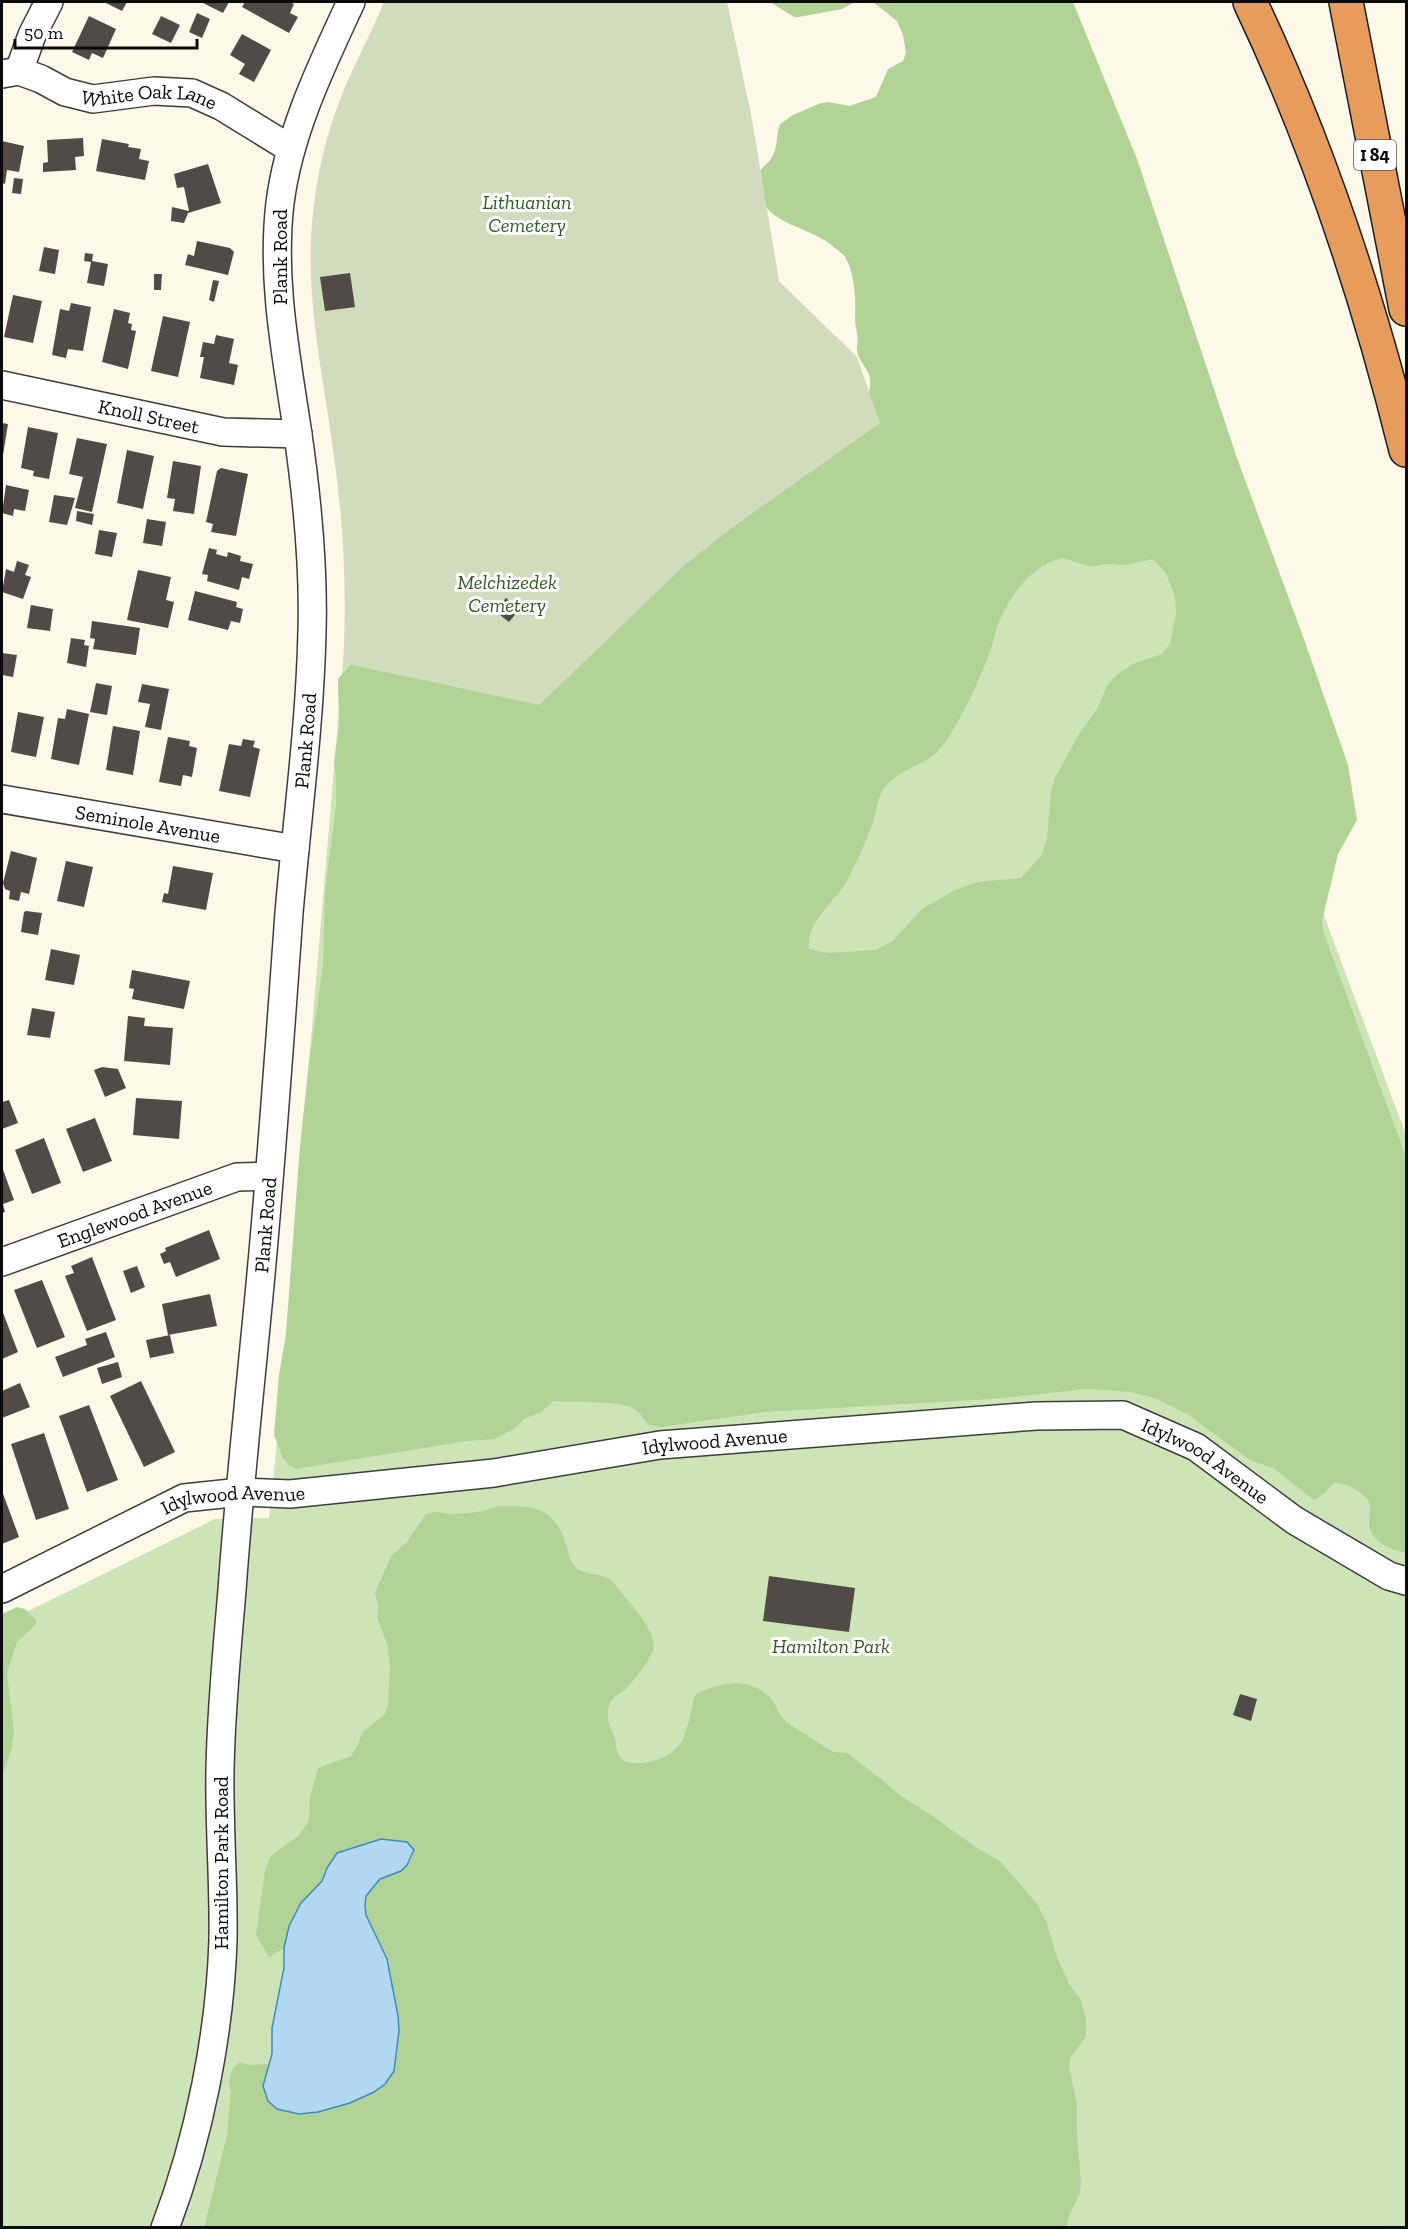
<svg xmlns="http://www.w3.org/2000/svg" width="1408" height="2229" font-family="'Zilla Slab',serif">
<style>
.green{fill:#cde4b6}
.forest{fill:#b1d396;fill-rule:evenodd}
.cemetery{fill:#d1dcbd}
.water{fill:#b1d8f0;stroke:#3e8dc1;stroke-width:1.5}
.building{fill:#514b47}
.lines{fill:none;stroke-linecap:round;stroke-linejoin:round}
.minor-casing{stroke:#3d3d3d;stroke-width:30}
.highway-casing{stroke:#1b1b1b;stroke-width:36}
.minor{stroke:#fff;stroke-width:27}
.highway{stroke:#e89c5b;stroke-width:33}
.labels{text-anchor:middle;stroke-width:6;stroke-linejoin:round;paint-order:stroke}
.shield{fill:#fff;stroke:#545454;stroke-width:1.5}
.shield-label{font-size:18px;font-weight:bold;fill:#0a0a0a}
.street-label{font-size:20px;fill:#0a0a0a;stroke:#fff}
.park-label{font-size:20px;font-style:italic;fill:#2d5a21;stroke:#fff}
</style>
<rect width="100%" height="100%" fill="#fdf9e8"/>
<!-- green -->
<path class="green" d="M 1086,278 L 1406,1135 L 1406,2227 L 2,2228 L 2,1624 L 215,1519 L 269,1518 L 275,1462 L 343,663 L 539,705 Z"/>
<!-- forest -->
<path class="forest" d="M 770,2 L 855,2 L 842,9 L 799,17 L 794,17 Z
M 873,2 L 1073,2 L 1137,159 L 1237,458 L 1305,642 L 1348,765 L 1357,820 L 1338,854 L 1322,921 L 1323,931 L 1406,1157 L 1406,1553 C 1391,1550 1368,1541 1369,1521 C 1369,1514 1371,1509 1369,1502 C 1363,1492 1346,1482 1334,1483 L 1325,1493 L 1314,1500 L 1273,1468 L 1250,1460 L 1187,1414 L 1157,1399 L 1131,1392 L 1087,1389 L 992,1399 L 765,1412 L 661,1427 L 648,1425 C 644,1420 641,1413 636,1410 C 619,1399 575,1403 554,1401 L 540,1413 L 523,1419 L 518,1426 L 503,1435 L 494,1439 L 467,1441 L 296,1469 L 289,1465 L 283,1458 L 274,1435 L 279,1375 L 286,1334 L 300,1146 L 309,1062 L 323,965 L 325,892 L 336,805 L 336,779 L 334,761 L 339,727 L 338,679 L 354,661 L 867,396 C 879,371 855,364 857,346 C 859,334 855,329 855,319 C 856,301 855,273 845,257 C 843,254 839,251 835,248 C 810,224 757,226 758,181 C 758,165 768,167 773,155 C 778,146 776,134 780,124 L 793,115 L 821,103 L 829,102 L 849,106 L 876,97 L 888,69 L 903,61 L 906,53 L 903,35 L 897,21 ZM 1063,558 L 1091,567 L 1106,564 L 1125,565 L 1153,559 L 1166,573 L 1175,597 L 1176,614 L 1170,644 L 1162,654 L 1133,664 L 1118,674 L 1108,684 L 1097,709 L 1076,739 L 1055,778 L 1051,792 L 1047,839 L 1041,856 L 1021,878 L 977,882 L 953,891 L 922,909 L 893,941 L 876,950 L 828,953 L 809,949 C 806,920 835,903 848,879 C 857,862 865,843 872,825 C 877,812 876,798 885,787 C 898,771 920,766 935,754 C 953,739 981,677 989,654 C 994,642 995,630 1000,619 C 1013,591 1033,565 1063,558 Z
M 499,1506 C 537,1506 556,1508 567,1548 C 569,1556 571,1564 578,1569 C 588,1576 601,1572 613,1582 C 624,1597 655,1628 654,1647 C 653,1656 635,1679 629,1686 C 618,1697 607,1696 608,1717 C 608,1725 613,1731 615,1739 C 617,1748 616,1758 627,1762 C 645,1767 675,1757 683,1739 C 689,1725 691,1710 695,1695 C 717,1683 747,1676 767,1695 C 776,1702 778,1714 786,1722 L 833,1752 L 847,1753 L 881,1779 L 898,1794 L 931,1815 L 974,1846 L 1001,1862 L 1037,1904 L 1046,1921 L 1057,1957 L 1069,1984 L 1080,1998 L 1086,2018 L 1086,2037 L 1070,2058 L 1069,2067 L 1077,2105 L 1077,2132 L 1081,2184 L 1080,2193 L 1068,2218 L 1067,2227 L 204,2228 L 227,2135 L 231,2092 L 229,2080 L 233,2068 L 240,2062 L 249,2065 L 267,2064 L 269,2068 L 265,2080 L 318,2112 L 374,2092 L 390,2078 L 399,2031 L 398,2016 L 387,1959 L 366,1915 L 365,1906 L 366,1896 L 380,1879 L 407,1865 L 413,1856 L 407,1842 L 381,1839 L 337,1853 L 322,1881 L 299,1907 L 289,1926 L 284,1948 L 269,1957 L 256,1935 L 265,1870 L 271,1856 L 298,1836 L 309,1821 L 310,1798 L 318,1768 L 351,1756 L 358,1745 L 362,1733 L 385,1714 L 388,1705 L 390,1666 L 387,1643 L 377,1618 L 378,1606 L 375,1593 L 391,1556 L 407,1542 L 426,1514 C 435,1510 441,1513 450,1514 C 467,1514 483,1512 499,1506 Z
M 17,1607 L 25,1609 L 36,1620 L 36,1624 L 17,1642 L 7,1673 L 14,1732 L 11,1751 L 2,1775 L 2,1614 Z"/>
<!-- cemetery -->
<path class="cemetery" d="M 384,2 L 727,2 L 751,114 L 779,281 L 857,357 L 880,423 L 729,530 L 685,565 L 539,705 L 343,663 C 347,597 344,529 335,464 C 324,375 301,288 315,198 C 319,166 327,135 338,105 C 351,69 370,37 384,2 Z"/>
<!-- water -->
<path class="water" d="M 381,1839 L 407,1842 L 414,1850 L 407,1865 L 401,1871 L 380,1879 L 366,1896 L 365,1906 L 366,1915 L 387,1959 L 398,2016 L 399,2031 L 394,2071 L 385,2084 L 374,2092 L 350,2103 L 318,2112 L 299,2114 L 277,2109 L 268,2101 L 263,2086 L 272,2054 L 272,2028 L 284,1968 L 284,1948 L 289,1926 L 301,1903 L 322,1881 L 327,1868 L 337,1853 Z"/>
<!-- building -->
<path class="building" d="M 104,2 L 127,2 L 122,11 Z
M 201,2 L 229,2 L 223,13 Z
M 245,2 L 289,2 L 294,4 L 290,13 L 298,17 L 289,33 L 242,7 Z
M 197,13 L 210,19 L 202,38 L 189,32 Z
M 89,16 L 116,29 L 103,58 L 92,53 L 89,60 L 72,52 Z
M 161,16 L 180,25 L 171,43 L 152,34 Z
M 242,34 L 271,50 L 254,82 L 239,74 L 245,64 L 230,55 Z
M 83,138 L 84,156 L 75,157 L 76,170 L 43,172 L 43,163 L 48,162 L 47,140 Z
M 102,139 L 129,144 L 128,147 L 141,149 L 139,159 L 149,161 L 145,180 L 96,171 Z
M 2,141 L 24,146 L 19,172 L 7,170 L 5,184 L 2,183 Z
M 208,164 L 221,203 L 188,213 L 184,223 L 171,221 L 172,207 L 189,211 L 184,187 L 177,188 L 174,174 Z
M 14,178 L 23,179 L 21,194 L 12,193 Z
M 197,241 L 230,248 L 234,252 L 228,275 L 185,265 L 188,254 L 194,256 Z
M 44,247 L 59,250 L 55,274 L 39,271 Z
M 85,253 L 93,254 L 92,261 L 108,264 L 104,286 L 87,283 L 91,262 L 84,261 Z
M 350,273 L 355,307 L 325,311 L 320,277 Z
M 154,274 L 162,274 L 161,290 L 154,290 Z
M 213,280 L 219,281 L 214,302 L 209,300 Z
M 13,295 L 42,301 L 33,343 L 4,337 Z
M 71,303 L 91,307 L 83,351 L 68,349 L 66,358 L 52,355 L 60,309 L 69,311 Z
M 114,309 L 130,313 L 128,323 L 132,324 L 131,330 L 136,331 L 128,369 L 102,362 Z
M 163,316 L 190,322 L 178,377 L 151,371 Z
M 216,335 L 234,339 L 229,363 L 238,365 L 234,385 L 200,378 L 204,357 L 200,357 L 203,342 L 214,344 Z
M 2,423 L 8,424 L 3,455 L 2,455 Z
M 28,427 L 58,433 L 49,479 L 33,476 L 34,471 L 21,468 Z
M 77,438 L 107,444 L 92,512 L 75,508 L 83,477 L 69,474 Z
M 127,450 L 154,456 L 143,509 L 117,503 Z
M 173,461 L 201,466 L 194,514 L 173,511 L 175,499 L 167,498 Z
M 221,468 L 248,474 L 236,536 L 211,532 L 213,524 L 206,522 L 217,471 Z
M 6,485 L 29,490 L 25,511 L 14,509 L 13,516 L 2,513 Z
M 54,495 L 75,498 L 67,525 L 49,522 Z
M 77,511 L 94,514 L 92,525 L 76,521 Z
M 147,519 L 166,522 L 162,546 L 143,543 Z
M 99,530 L 117,533 L 112,557 L 95,554 Z
M 209,548 L 217,550 L 216,554 L 227,557 L 228,552 L 241,556 L 240,561 L 253,564 L 249,579 L 242,577 L 239,590 L 207,581 L 208,575 L 202,574 Z
M 17,561 L 29,565 L 25,575 L 31,577 L 23,599 L 2,592 L 6,569 L 14,572 Z
M 138,570 L 171,577 L 166,600 L 174,602 L 168,628 L 127,620 Z
M 195,591 L 237,602 L 236,607 L 243,609 L 240,623 L 231,621 L 228,630 L 188,620 Z
M 506,598 L 517,608 L 518,611 L 509,622 L 495,611 Z
M 31,605 L 53,609 L 50,631 L 27,628 Z
M 92,621 L 140,628 L 136,655 L 93,649 L 95,639 L 90,638 Z
M 71,638 L 85,640 L 84,645 L 89,646 L 86,667 L 67,663 Z
M 2,653 L 17,655 L 13,677 L 2,675 Z
M 96,683 L 112,686 L 107,715 L 90,712 Z
M 142,684 L 169,689 L 161,730 L 145,727 L 150,704 L 138,702 Z
M 67,709 L 89,714 L 79,765 L 51,759 L 58,718 L 65,719 Z
M 18,712 L 44,717 L 36,757 L 11,752 Z
M 113,726 L 140,731 L 133,775 L 106,770 Z
M 168,737 L 190,741 L 189,746 L 197,748 L 192,777 L 183,775 L 181,786 L 159,782 Z
M 243,739 L 255,741 L 253,747 L 260,749 L 250,797 L 219,791 L 229,744 L 241,746 Z
M 11,851 L 37,858 L 29,894 L 21,892 L 19,901 L 9,899 L 10,891 L 5,889 L 3,883 Z
M 66,861 L 93,867 L 84,907 L 57,901 Z
M 173,866 L 213,873 L 206,910 L 162,902 L 164,893 L 168,894 Z
M 26,911 L 42,913 L 38,935 L 21,932 L 24,912 Z
M 51,949 L 80,955 L 74,985 L 45,980 Z
M 132,970 L 190,981 L 184,1009 L 132,999 L 134,989 L 129,988 Z
M 32,1008 L 55,1012 L 50,1038 L 27,1035 Z
M 128,1016 L 145,1018 L 144,1026 L 173,1028 L 170,1065 L 124,1061 Z
M 102,1067 L 118,1069 L 126,1088 L 105,1097 L 94,1070 Z
M 136,1098 L 182,1101 L 179,1139 L 133,1135 Z
M 9,1100 L 18,1123 L 2,1129 L 2,1102 Z
M 95,1118 L 112,1161 L 83,1172 L 66,1129 Z
M 44,1138 L 61,1183 L 32,1194 L 15,1150 Z
M 2,1167 L 14,1200 L 3,1204 L 5,1212 L 2,1213 Z
M 209,1230 L 220,1259 L 176,1277 L 170,1262 L 164,1264 L 160,1254 L 166,1251 L 165,1248 Z
M 92,1257 L 116,1320 L 87,1331 L 65,1276 L 74,1273 L 71,1266 Z
M 137,1266 L 145,1287 L 131,1293 L 123,1271 Z
M 42,1280 L 65,1337 L 37,1348 L 14,1290 Z
M 210,1294 L 217,1326 L 168,1335 L 162,1304 Z
M 2,1310 L 18,1352 L 2,1359 Z
M 106,1332 L 115,1357 L 63,1377 L 55,1357 L 87,1345 L 85,1339 Z
M 170,1335 L 174,1353 L 150,1358 L 146,1340 Z
M 118,1362 L 122,1377 L 102,1384 L 97,1368 Z
M 141,1381 L 175,1452 L 144,1467 L 110,1396 Z
M 20,1383 L 30,1407 L 2,1418 L 2,1391 Z
M 89,1405 L 118,1480 L 87,1492 L 59,1416 Z
M 44,1433 L 69,1509 L 36,1520 L 11,1444 Z
M 2,1491 L 19,1537 L 2,1544 Z
M 769,1576 L 855,1588 L 849,1632 L 763,1621 Z
M 1240,1694 L 1257,1699 L 1251,1721 L 1233,1715 Z"/>
<g class="lines">
<defs>
<g id="minor">
<path d="M 19,71 L 32,35 L 49,2"/>
<path id="s1" d="M 2,74 L 19,71 L 41,79 L 65,92 L 93,99 L 154,91 L 192,93 L 221,106 L 291,149"/>
<path id="s2" d="M 2,385 L 223,432 L 298,434"/>
<path id="s3" d="M 2,799 L 295,849"/>
<path id="s4" d="M 2,1262 L 237,1177 L 269,1176"/>
<path id="s5" d="M 2,1589 L 184,1498 L 241,1492 L 290,1494 L 494,1473 L 660,1445 L 1036,1416 L 1123,1415 L 1196,1447 L 1294,1520 L 1389,1576 L 1406,1581"/>
<path id="s6" d="M 165,2228 C 199,2139 220,2034 223,1940 C 224,1883 219,1827 220,1770 C 221,1710 227,1650 232,1590 C 240,1477 253,1364 263,1252 C 273,1139 281,1026 289,913 C 297,819 310,725 312,631 C 314,563 307,496 297,428 C 286,354 271,279 280,203 C 289,132 321,67 351,2"/>
</g>
<path id="highway" d="M 1250,2 C 1318,145 1368,297 1406,450
M 1346,2 L 1406,309"/>
</defs>
<!-- minor casing -->
<use href="#minor" class="minor-casing"/>
<!-- highway casing -->
<use href="#highway" class="highway-casing"/>
<!-- minor -->
<use href="#minor" class="minor"/>
<!-- highway -->
<use href="#highway" class="highway"/>
</g>
<g class="labels">
<!-- shield labels -->
<rect class="shield" x="1354" y="140" width="42" height="30" rx="4.5"/>
<g class="shield-label">
<text x="1375" y="161">I 84</text>
</g>
<!-- street labels -->
<g class="street-label">
<text dy="7" stroke="none"><textPath href="#s1" startOffset="154">White Oak Lane</textPath></text>
<text transform="translate(280 257) rotate(-90)" y="7">Plank Road</text>
<text dy="7" stroke="none"><textPath href="#s2" startOffset="150">Knoll Street</textPath></text>
<text dy="7" stroke="none"><textPath href="#s6" startOffset="1498">Plank Road</textPath></text>
<text dy="7" stroke="none"><textPath href="#s3" startOffset="148">Seminole Avenue</textPath></text>
<text dy="7" stroke="none"><textPath href="#s4" startOffset="141">Englewood Avenue</textPath></text>
<text dy="7" stroke="none"><textPath href="#s6" startOffset="1012">Plank Road</textPath></text>
<text dy="7" stroke="none"><textPath href="#s5" startOffset="738">Idylwood Avenue</textPath></text>
<text dy="7" stroke="none"><textPath href="#s5" startOffset="1242">Idylwood Avenue</textPath></text>
<text dy="7" stroke="none"><textPath href="#s5" startOffset="252">Idylwood Avenue</textPath></text>
<text transform="translate(221 1863) rotate(-90)" y="7">Hamilton Park Road</text>
</g>
<!-- park labels -->
<g class="park-label">
<text x="527" y="209">Lithuanian<tspan x="527" dy="23">Cemetery</tspan></text>
<text x="507" y="589">Melchizedek<tspan x="507" dy="23">Cemetery</tspan></text>
<text x="831" y="1653">Hamilton Park</text>
</g>
</g>
<!-- border -->
<rect width="1408" height="2229" fill="none" stroke="#0a0a0a" stroke-width="6"/>
<!-- scale -->
<path d="M15 39v9h182v-9" fill="none" stroke="#0a0a0a" stroke-width="3"/>
<text x="24" y="39" font-size="18" fill="#0a0a0a" stroke="#ffffff" stroke-width="4.5" paint-order="stroke">50 m</text>
</svg>
